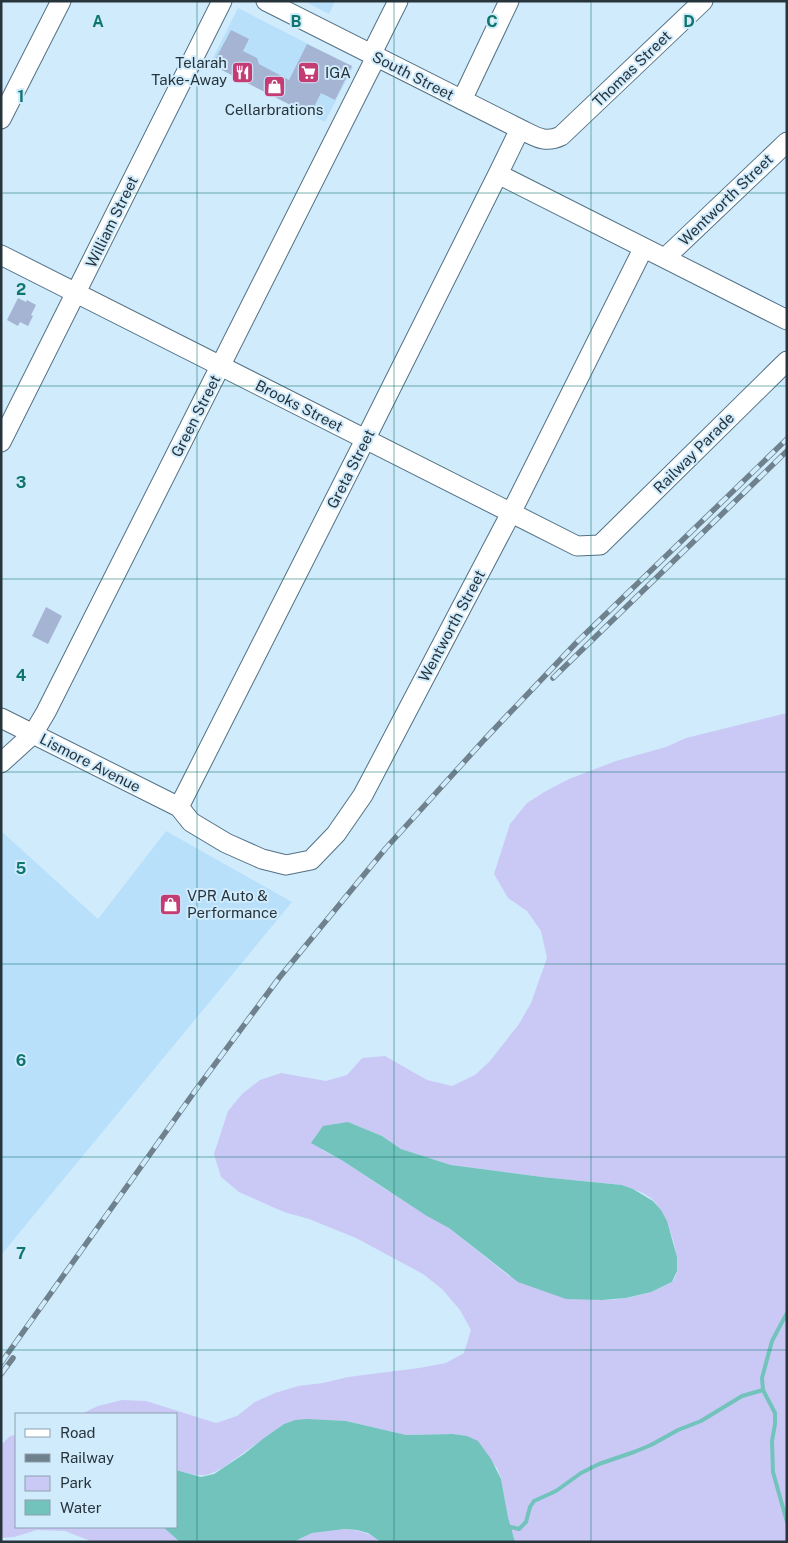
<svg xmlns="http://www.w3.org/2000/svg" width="788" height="1543" font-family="'Public Sans',sans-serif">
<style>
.built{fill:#b8e0fb}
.green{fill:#cac9f6;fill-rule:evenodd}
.water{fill:#71c3bc}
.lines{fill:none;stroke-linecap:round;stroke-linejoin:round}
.stream{stroke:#71c3bc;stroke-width:4}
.building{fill:#a4b4d2}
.minor-casing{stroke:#537184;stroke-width:21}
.minor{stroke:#fff;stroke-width:19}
.rail-casing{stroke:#6e818d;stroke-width:5.5}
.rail{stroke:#d0ebfc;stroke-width:4;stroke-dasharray:11;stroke-linecap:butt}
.grid{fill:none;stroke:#0f766e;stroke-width:1;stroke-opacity:0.55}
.labels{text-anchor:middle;stroke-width:4;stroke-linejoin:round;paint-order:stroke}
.poi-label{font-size:15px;fill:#27343c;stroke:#d0ebfc;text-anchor:start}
.street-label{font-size:15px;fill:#27343c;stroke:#d0ebfc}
.grid-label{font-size:16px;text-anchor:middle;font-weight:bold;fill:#0f766e;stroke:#d0ebfc;stroke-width:4;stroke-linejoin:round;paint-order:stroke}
</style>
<rect width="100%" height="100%" fill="#d0ebfc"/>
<!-- built -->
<path class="built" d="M 307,1 L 335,1 L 329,14 L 306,2 Z
M 238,8 L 353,67 L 325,122 L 210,64 Z
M 1,831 L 98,919 L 166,831 L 292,902 L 1,1255 Z"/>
<!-- green -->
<path class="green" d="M 787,713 L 787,1542 L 515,1542 L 508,1517 L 501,1479 L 497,1468 L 467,1436 L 453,1434 L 406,1435 L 346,1421 L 295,1420 L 284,1424 L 224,1467 C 204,1479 198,1476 176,1470 L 176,1414 L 81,1414 L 98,1406 L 122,1400 L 146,1401 L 216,1423 L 237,1416 L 255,1402 L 275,1393 L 298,1386 L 323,1383 L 348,1377 L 419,1368 L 446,1363 L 464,1353 L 471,1330 L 460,1310 L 442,1289 L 423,1274 L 356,1238 L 309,1219 L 284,1212 L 239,1192 L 221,1177 L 214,1154 L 228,1111 L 242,1094 L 260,1080 L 281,1073 L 326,1081 L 347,1075 L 362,1058 L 385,1056 L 427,1080 L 452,1086 L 475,1075 L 490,1061 L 519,1024 L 531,1003 L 547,958 L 541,931 L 527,911 L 508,898 L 494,874 L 510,824 L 527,803 L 546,791 L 569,779 L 616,761 L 666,747 L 686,738 ZM 348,1122 L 382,1136 L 401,1149 L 451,1165 L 542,1177 L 622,1185 C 633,1189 644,1192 653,1200 C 666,1212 687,1267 672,1282 C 670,1284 665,1285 662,1287 C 640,1297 615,1302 591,1299 L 509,1276 L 449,1228 L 385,1189 L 343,1161 L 322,1150 Z
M 16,1435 L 16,1527 L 163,1527 L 180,1542 L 93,1542 L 65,1531 L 37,1530 L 14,1537 L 1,1538 L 1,1445 L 10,1436 Z
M 345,1529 C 359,1530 370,1533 381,1542 L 293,1542 L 312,1533 Z"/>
<!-- water -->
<path class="water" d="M 348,1122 L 382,1136 L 401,1149 L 451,1165 L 542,1177 L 622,1185 L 633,1189 L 653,1201 L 661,1210 L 667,1221 L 677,1257 L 677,1271 L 672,1282 L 651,1292 L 626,1298 L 602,1300 L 566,1299 L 518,1282 L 449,1228 L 427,1216 L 343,1161 L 311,1143 L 323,1126 Z
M 307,1419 L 346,1421 L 406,1435 L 453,1434 L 467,1436 L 478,1441 L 491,1459 L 501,1479 L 508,1517 L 515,1542 L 381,1542 L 368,1533 L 357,1530 L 345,1529 L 312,1533 L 293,1542 L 180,1542 L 163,1527 L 176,1527 L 176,1470 L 201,1477 L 214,1474 L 244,1454 L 264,1438 L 284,1424 L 295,1420 Z"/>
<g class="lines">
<!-- stream -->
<path class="stream" d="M 787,1313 L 772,1341 L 762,1378 L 763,1390 L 775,1413 L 775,1424 L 772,1441 L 773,1472 L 787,1522
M 509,1531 L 511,1527 L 519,1529 L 526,1522 L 530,1507 L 534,1501 L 556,1491 L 581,1473 L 599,1464 L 634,1452 L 651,1445 L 678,1430 L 701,1421 L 742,1396 L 763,1390"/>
</g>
<!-- building -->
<path class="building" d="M 231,30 L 249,39 L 243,51 L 257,58 L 259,64 L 289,80 L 307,44 L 352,66 L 335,100 L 321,93 L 310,115 L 220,69 L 223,62 L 216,58 Z
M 18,298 L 26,302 L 27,300 L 36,305 L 31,315 L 33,316 L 28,326 L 20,322 L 18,326 L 7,320 Z
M 46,607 L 62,616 L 48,644 L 32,636 Z"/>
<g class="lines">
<defs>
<path id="minor" d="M 266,1 L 520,129 C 535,136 544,144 561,136 L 703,1
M 371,55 L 398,1
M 462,100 L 509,1
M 1,119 L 61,1
M 498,174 L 787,320
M 1,255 L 577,546 L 600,545 L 787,361
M 665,258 L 787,142
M 1,442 L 222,1
M 1,718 L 179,807 L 191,822 L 226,843 L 262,859 L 286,865 L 311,860 L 336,834 L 363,795 L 511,513 L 643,249
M 1,763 L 33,734 L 46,712 L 376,57
M 179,807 L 369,432 L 498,174 L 520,129"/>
</defs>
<!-- minor casing -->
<use href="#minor" class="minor-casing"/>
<!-- minor -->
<use href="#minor" class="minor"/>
<defs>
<path id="rail" d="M 553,678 L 787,451
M 1,1363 L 195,1091 L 279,978 L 386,848 L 484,740 L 578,641 L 787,439
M 1,1374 L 13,1358"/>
</defs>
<!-- rail casing -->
<use href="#rail" class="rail-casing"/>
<!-- rail -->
<use href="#rail" class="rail"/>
</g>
<!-- grid -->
<path class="grid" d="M 197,1 L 197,1542M 394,1 L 394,1542M 591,1 L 591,1542M 1,193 L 787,193M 1,386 L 787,386M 1,579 L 787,579M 1,772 L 787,772M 1,964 L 787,964M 1,1157 L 787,1157M 1,1350 L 787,1350"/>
<!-- icons -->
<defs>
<symbol id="restaurant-square" viewBox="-11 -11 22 22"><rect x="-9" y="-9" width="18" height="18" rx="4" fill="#c53b74" stroke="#d0ebfc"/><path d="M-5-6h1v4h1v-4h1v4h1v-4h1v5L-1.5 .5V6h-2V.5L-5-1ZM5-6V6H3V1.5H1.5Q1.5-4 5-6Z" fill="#fff"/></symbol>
<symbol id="supermarket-square" viewBox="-11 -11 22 22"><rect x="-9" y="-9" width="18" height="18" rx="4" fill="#c53b74" stroke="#d0ebfc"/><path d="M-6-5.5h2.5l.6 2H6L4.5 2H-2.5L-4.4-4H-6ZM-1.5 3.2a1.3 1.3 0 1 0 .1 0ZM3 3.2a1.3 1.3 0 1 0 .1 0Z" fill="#fff"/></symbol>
<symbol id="shop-square" viewBox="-11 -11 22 22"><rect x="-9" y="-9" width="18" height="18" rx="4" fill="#c53b74" stroke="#d0ebfc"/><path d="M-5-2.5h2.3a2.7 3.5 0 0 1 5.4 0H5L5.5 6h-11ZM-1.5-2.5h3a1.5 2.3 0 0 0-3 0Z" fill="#fff"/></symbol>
</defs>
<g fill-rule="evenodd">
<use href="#restaurant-square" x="230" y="60" width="25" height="25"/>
<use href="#supermarket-square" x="296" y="60" width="25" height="25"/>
<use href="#shop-square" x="262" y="74" width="25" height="25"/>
<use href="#shop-square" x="158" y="892" width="25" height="25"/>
</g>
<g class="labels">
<!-- poi labels -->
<g class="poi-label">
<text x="227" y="68" text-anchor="end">Telarah<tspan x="227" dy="17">Take-Away</tspan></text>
<text x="325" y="78">IGA</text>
<text x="274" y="115" text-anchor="middle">Cellarbrations</text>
<text x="187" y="901">VPR Auto &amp;<tspan x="187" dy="17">Performance</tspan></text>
</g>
<!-- street labels -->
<g class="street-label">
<text transform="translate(632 69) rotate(-44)" y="5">Thomas Street</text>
<text transform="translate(413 76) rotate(27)" y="5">South Street</text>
<text transform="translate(726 200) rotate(-44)" y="5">Wentworth Street</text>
<text transform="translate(112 222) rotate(-64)" y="5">William Street</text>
<text transform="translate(299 406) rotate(27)" y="5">Brooks Street</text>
<text transform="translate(196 416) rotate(-63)" y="5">Green Street</text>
<text transform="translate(694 453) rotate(-45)" y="5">Railway Parade</text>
<text transform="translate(351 469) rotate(-63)" y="5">Greta Street</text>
<text transform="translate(452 626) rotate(-62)" y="5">Wentworth Street</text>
<text transform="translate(90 763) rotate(27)" y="5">Lismore Avenue</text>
</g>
</g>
<g class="grid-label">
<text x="98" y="27">A</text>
<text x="296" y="27">B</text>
<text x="492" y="27">C</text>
<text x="689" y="27">D</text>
<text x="21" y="102">1</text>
<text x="21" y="295">2</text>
<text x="21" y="488">3</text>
<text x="21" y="681">4</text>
<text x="21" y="874">5</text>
<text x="21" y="1066">6</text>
<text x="21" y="1259">7</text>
</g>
<!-- border -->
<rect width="788" height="1543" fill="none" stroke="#27343c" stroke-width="5"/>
<!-- legend -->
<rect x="15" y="1413" width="162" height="115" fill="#d0ebfc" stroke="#8ca2af"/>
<rect x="25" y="1429" width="25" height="8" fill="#ffffff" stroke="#8ca2af"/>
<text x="60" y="1438" font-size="15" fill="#27343c">Road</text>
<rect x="25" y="1454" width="25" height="8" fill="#6e818d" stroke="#8ca2af"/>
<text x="60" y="1463" font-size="15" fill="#27343c">Railway</text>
<rect x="25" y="1476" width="25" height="15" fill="#cac9f6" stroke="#8ca2af"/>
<text x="60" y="1488" font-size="15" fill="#27343c">Park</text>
<rect x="25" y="1500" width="25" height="15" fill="#71c3bc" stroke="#8ca2af"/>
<text x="60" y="1513" font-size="15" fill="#27343c">Water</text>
</svg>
